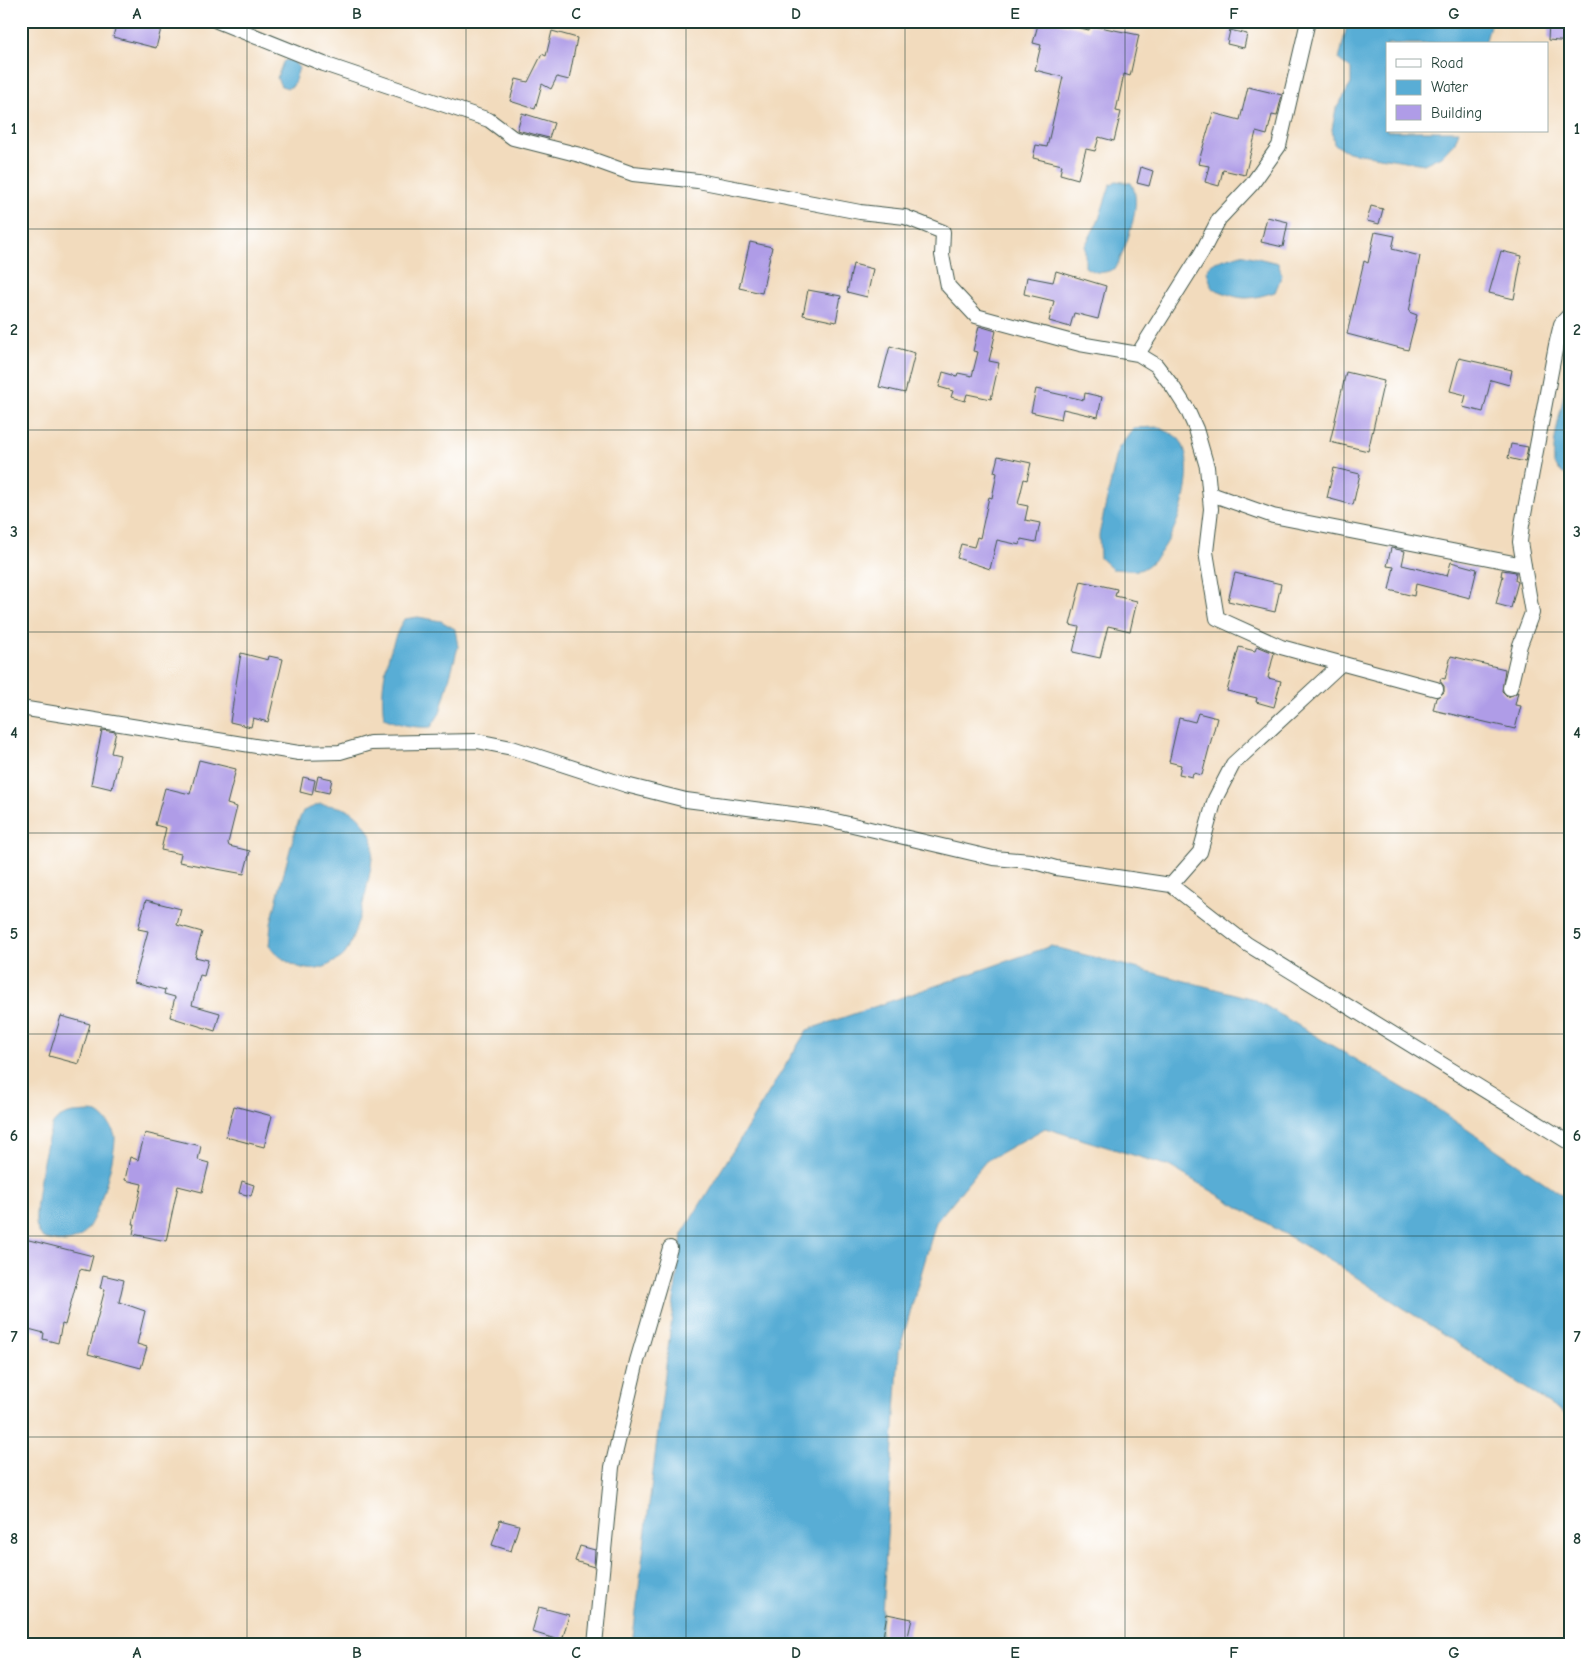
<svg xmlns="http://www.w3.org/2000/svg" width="1591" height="1666" font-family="'Comic Neue',sans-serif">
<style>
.water{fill:#59add5;stroke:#3c7584}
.building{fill:#af9ce7}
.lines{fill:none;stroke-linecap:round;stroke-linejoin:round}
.street-casing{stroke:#3f5549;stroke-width:16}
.street{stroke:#fff;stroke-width:14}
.grid{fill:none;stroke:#1f3d34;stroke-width:1;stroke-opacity:0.55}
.neatline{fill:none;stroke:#1f3d34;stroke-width:2}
.grid-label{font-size:16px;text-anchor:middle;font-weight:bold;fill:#1f3d34}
</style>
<rect width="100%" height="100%" fill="#fff"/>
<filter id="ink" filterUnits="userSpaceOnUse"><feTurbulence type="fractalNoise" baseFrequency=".02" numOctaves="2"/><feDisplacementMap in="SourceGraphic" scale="10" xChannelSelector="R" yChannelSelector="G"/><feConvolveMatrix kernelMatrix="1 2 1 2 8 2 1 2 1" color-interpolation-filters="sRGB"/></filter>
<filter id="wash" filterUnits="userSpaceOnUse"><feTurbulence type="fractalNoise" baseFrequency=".0096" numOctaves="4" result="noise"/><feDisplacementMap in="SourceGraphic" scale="20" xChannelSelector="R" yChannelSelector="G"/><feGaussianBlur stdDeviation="1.12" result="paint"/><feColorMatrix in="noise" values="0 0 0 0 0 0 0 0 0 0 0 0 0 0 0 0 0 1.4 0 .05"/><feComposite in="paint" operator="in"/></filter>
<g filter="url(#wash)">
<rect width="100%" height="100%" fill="#f2dbbd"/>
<!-- water -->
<path class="water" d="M 1348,21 L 1491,21 L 1485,44 L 1387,44 L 1387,131 L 1459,131 L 1455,142 L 1443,155 L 1424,164 L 1348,152 L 1334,144 L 1332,129 L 1336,109 L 1351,84 L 1351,69 L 1339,60 Z
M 286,60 L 293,61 L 299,68 L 293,86 L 288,88 L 281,86 L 277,78 L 283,62 Z
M 1116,181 L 1131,183 C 1144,203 1125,248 1116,268 C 1104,274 1096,274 1085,267 L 1085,246 L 1099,219 L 1110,185 Z
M 1241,254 L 1278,263 L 1282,275 L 1275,292 C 1245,301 1241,300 1212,288 L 1207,271 L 1212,263 Z
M 1570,339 L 1570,474 L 1563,474 L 1554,465 C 1552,440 1560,417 1564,393 C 1566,375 1565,357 1570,339 Z
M 1159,427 C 1165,431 1174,434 1179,439 C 1202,468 1174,554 1142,569 C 1135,572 1120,569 1112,569 L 1100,558 L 1099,535 L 1118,449 L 1134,428 Z
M 418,617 L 441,621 L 455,629 L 458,647 L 440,713 L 431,727 C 414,728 400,725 384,718 C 379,685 388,648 404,619 Z
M 320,804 C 335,806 351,807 361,820 C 366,826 372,836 373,843 C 374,866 357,936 345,954 C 342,958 336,961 332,963 C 310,978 285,964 269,946 L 271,924 L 277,899 L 296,827 L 303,811 Z
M 1051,946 L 1254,999 L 1430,1104 L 1570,1200 L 1570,1417 L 1336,1264 L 1169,1166 L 1045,1128 L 986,1161 L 936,1222 L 899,1351 L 880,1645 L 632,1645 L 682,1234 L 807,1030 Z
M 73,1113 C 80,1113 91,1111 97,1113 C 104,1116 114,1129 115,1137 C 116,1155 96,1228 80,1237 C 67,1245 57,1242 43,1238 C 41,1235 38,1232 37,1228 C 32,1214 46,1137 53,1124 C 58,1117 65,1115 73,1113 Z"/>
<g id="blocks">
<!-- building -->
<path class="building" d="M 117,21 L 163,21 L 156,48 L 113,37 Z
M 1039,21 L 1058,21 L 1058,23 L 1089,30 L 1090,25 L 1139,35 L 1130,76 L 1124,74 L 1116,111 L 1121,112 L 1114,141 L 1099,137 L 1095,151 L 1086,149 L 1078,179 L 1060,174 L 1062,165 L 1033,158 L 1036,145 L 1047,147 L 1063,77 L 1035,70 L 1041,45 L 1033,43 Z
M 1549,22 L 1570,24 L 1570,42 L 1548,40 Z
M 1230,30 L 1247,34 L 1244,48 L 1227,44 Z
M 552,31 L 577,38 L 569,80 L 557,77 L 551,89 L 542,84 L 535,109 L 510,101 L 516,79 L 528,82 L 542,54 L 546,56 Z
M 1248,87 L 1282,95 L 1277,116 L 1272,115 L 1267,135 L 1256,132 L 1245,175 L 1223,170 L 1219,186 L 1205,182 L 1209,166 L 1198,164 L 1213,113 L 1240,120 Z
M 522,113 L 554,123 L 549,138 L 517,130 Z
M 1141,167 L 1153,171 L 1149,186 L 1137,183 Z
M 1371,206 L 1383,209 L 1379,224 L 1367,221 Z
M 1267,217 L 1288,222 L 1283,247 L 1261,242 Z
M 1375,232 L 1395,236 L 1392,249 L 1420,256 L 1409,312 L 1417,315 L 1408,350 L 1347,334 L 1364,261 L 1368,263 Z
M 750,242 L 772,247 L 762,293 L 739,288 Z
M 1501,251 L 1522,256 L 1514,299 L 1489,293 Z
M 853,264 L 873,269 L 867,297 L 847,292 Z
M 1056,271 L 1106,286 L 1098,319 L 1074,313 L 1070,327 L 1049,321 L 1054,301 L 1024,294 L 1027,277 L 1053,282 Z
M 808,290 L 841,296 L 836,322 L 803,315 Z
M 979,326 L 996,331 L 989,361 L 999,363 L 991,399 L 967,394 L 965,401 L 951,397 L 953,391 L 939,387 L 943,372 L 957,376 L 958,373 L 972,376 L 978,352 L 973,351 Z
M 890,346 L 915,353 L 905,393 L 879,387 Z
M 1459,358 L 1512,370 L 1509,385 L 1491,380 L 1483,412 L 1463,407 L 1466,395 L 1450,391 Z
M 1346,372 L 1384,381 L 1368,451 L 1330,442 Z
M 1036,389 L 1084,400 L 1085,393 L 1102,397 L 1098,417 L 1063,409 L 1061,419 L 1031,412 Z
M 1511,444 L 1528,447 L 1525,462 L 1508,458 Z
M 998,456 L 1031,463 L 1027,480 L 1024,479 L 1018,504 L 1028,506 L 1025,520 L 1040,523 L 1036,542 L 1021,539 L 1020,545 L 997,540 L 990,569 L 957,558 L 961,544 L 974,547 L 977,537 L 980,538 L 989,497 L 992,498 L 997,473 L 994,472 Z
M 1334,468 L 1360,474 L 1353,505 L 1327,498 Z
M 1391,548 L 1405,551 L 1402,565 L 1447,576 L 1451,562 L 1477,569 L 1470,598 L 1416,584 L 1414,596 L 1389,590 L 1394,567 L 1387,566 Z
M 1502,570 L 1516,572 L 1515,580 L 1518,582 L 1511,608 L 1496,604 L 1503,576 L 1501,576 Z
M 1235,573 L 1281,584 L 1275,612 L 1228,601 Z
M 1081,581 L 1117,589 L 1115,596 L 1137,601 L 1130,631 L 1108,626 L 1100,658 L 1073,652 L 1079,627 L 1070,625 Z
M 1257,646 L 1274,653 L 1268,678 L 1281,681 L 1274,707 L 1256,702 L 1257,698 L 1227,691 L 1239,647 L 1255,651 Z
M 241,653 L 268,660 L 269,656 L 283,659 L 268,722 L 253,718 L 251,727 L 230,722 Z
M 1451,656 L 1505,669 L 1502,691 L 1508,697 L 1518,692 L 1515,705 L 1521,706 L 1515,729 L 1433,710 L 1436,698 L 1444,692 L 1444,686 L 1440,681 L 1441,678 L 1445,679 Z
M 1198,713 L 1217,718 L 1202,775 L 1193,773 L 1192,777 L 1179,774 L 1181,765 L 1169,762 L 1179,718 L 1195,722 Z
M 102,730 L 116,732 L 111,753 L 120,755 L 112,789 L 91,784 Z
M 199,760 L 236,769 L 227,804 L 237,807 L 228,843 L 229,846 L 250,851 L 244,874 L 179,862 L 181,854 L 161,850 L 166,828 L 155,825 L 165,788 L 190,794 Z
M 318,776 L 332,779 L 329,793 L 315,790 Z
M 303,777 L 315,780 L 312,795 L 300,792 Z
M 146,900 L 181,909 L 177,925 L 202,932 L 195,957 L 208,960 L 204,976 L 200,975 L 192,1005 L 220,1013 L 215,1031 L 170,1017 L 175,997 L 164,994 L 165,990 L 134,982 L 148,931 L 138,929 Z
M 61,1016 L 90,1024 L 79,1064 L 49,1056 Z
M 234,1106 L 272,1116 L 264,1147 L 226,1137 Z
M 145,1133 L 201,1146 L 198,1160 L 209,1163 L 202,1192 L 178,1186 L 166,1241 L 133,1234 L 135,1224 L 133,1224 L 142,1184 L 125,1180 L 130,1157 L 138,1160 Z
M 242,1181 L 254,1185 L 251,1196 L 239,1193 Z
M 21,1238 L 93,1256 L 89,1271 L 80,1269 L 65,1325 L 62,1324 L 58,1343 L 43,1339 L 44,1333 L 21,1327 Z
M 103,1275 L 124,1280 L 119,1302 L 145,1311 L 137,1344 L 147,1347 L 141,1368 L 88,1354 L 105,1289 L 100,1288 Z
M 500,1520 L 519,1525 L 511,1551 L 492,1545 Z
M 580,1546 L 595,1550 L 594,1567 L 575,1561 Z
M 539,1607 L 569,1615 L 562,1641 L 532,1632 Z
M 887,1614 L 912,1619 L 906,1645 L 882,1643 Z"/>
</g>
</g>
<g filter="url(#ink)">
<use href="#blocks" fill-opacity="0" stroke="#3f5549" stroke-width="1"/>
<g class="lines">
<defs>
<path id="street" d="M 217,21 L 324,64 L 489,120 L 513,138 L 580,155 L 633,174 L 698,181 L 860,212 L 905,217 L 943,232 L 942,255 L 948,286 L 976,316 L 1080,344 L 1138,354 L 1156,365 L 1173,387 L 1187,409 L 1196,429 L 1207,467 L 1211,509 L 1206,552 L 1217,618 L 1281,647 L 1436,689
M 1138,354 L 1202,252 L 1219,219 L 1252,184 L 1279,146 L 1308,21
M 1211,494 L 1273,516 L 1524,565
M 1510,688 L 1520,645 L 1532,613 L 1520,542 L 1522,525 L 1556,345 L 1561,324 L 1570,314
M 21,708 L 299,753 L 340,752 L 370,743 L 477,741 L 512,748 L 626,785 L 686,800 L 823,818 L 993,858 L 1031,861 L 1056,868 L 1171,885 L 1200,852 L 1215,799 L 1233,764 L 1342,663
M 1171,885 L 1247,944 L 1570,1143
M 595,1645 L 612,1467 L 637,1361 L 670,1248"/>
</defs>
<!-- street casing -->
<use href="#street" class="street-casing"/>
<!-- street -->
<use href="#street" class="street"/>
</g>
</g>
<!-- grid -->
<path class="grid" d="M 247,21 L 247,1645M 466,21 L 466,1645M 686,21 L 686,1645M 905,21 L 905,1645M 1125,21 L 1125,1645M 1344,21 L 1344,1645M 21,229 L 1570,229M 21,430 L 1570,430M 21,632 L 1570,632M 21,833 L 1570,833M 21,1034 L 1570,1034M 21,1236 L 1570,1236M 21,1437 L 1570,1437"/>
<!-- margin -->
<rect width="1591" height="1666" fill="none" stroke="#fff" stroke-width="55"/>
<!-- legend -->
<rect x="1386" y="42" width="162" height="90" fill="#ffffff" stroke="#a5b1ae"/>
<rect x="1396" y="59" width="25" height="8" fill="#ffffff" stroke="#a5b1ae"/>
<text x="1431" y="68" font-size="15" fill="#1f3d34">Road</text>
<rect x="1396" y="80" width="25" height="15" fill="#59add5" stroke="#a5b1ae"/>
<text x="1431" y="92" font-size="15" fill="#1f3d34">Water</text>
<rect x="1396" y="105" width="25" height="15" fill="#af9ce7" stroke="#a5b1ae"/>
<text x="1431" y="118" font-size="15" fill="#1f3d34">Building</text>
<rect x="28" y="28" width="1536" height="1610" class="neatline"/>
<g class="grid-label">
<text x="137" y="19">A</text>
<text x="357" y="19">B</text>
<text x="576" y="19">C</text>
<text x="796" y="19">D</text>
<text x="1015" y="19">E</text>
<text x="1234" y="19">F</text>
<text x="1454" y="19">G</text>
<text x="14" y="134">1</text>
<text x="1577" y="134">1</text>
<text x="14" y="335">2</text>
<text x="1577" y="335">2</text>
<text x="14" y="537">3</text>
<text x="1577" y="537">3</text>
<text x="14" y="738">4</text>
<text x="1577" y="738">4</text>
<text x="14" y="939">5</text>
<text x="1577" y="939">5</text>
<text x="14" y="1141">6</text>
<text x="1577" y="1141">6</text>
<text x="14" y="1342">7</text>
<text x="1577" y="1342">7</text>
<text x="14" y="1544">8</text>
<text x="1577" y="1544">8</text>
<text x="137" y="1658">A</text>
<text x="357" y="1658">B</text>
<text x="576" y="1658">C</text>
<text x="796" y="1658">D</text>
<text x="1015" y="1658">E</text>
<text x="1234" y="1658">F</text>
<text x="1454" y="1658">G</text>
</g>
</svg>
